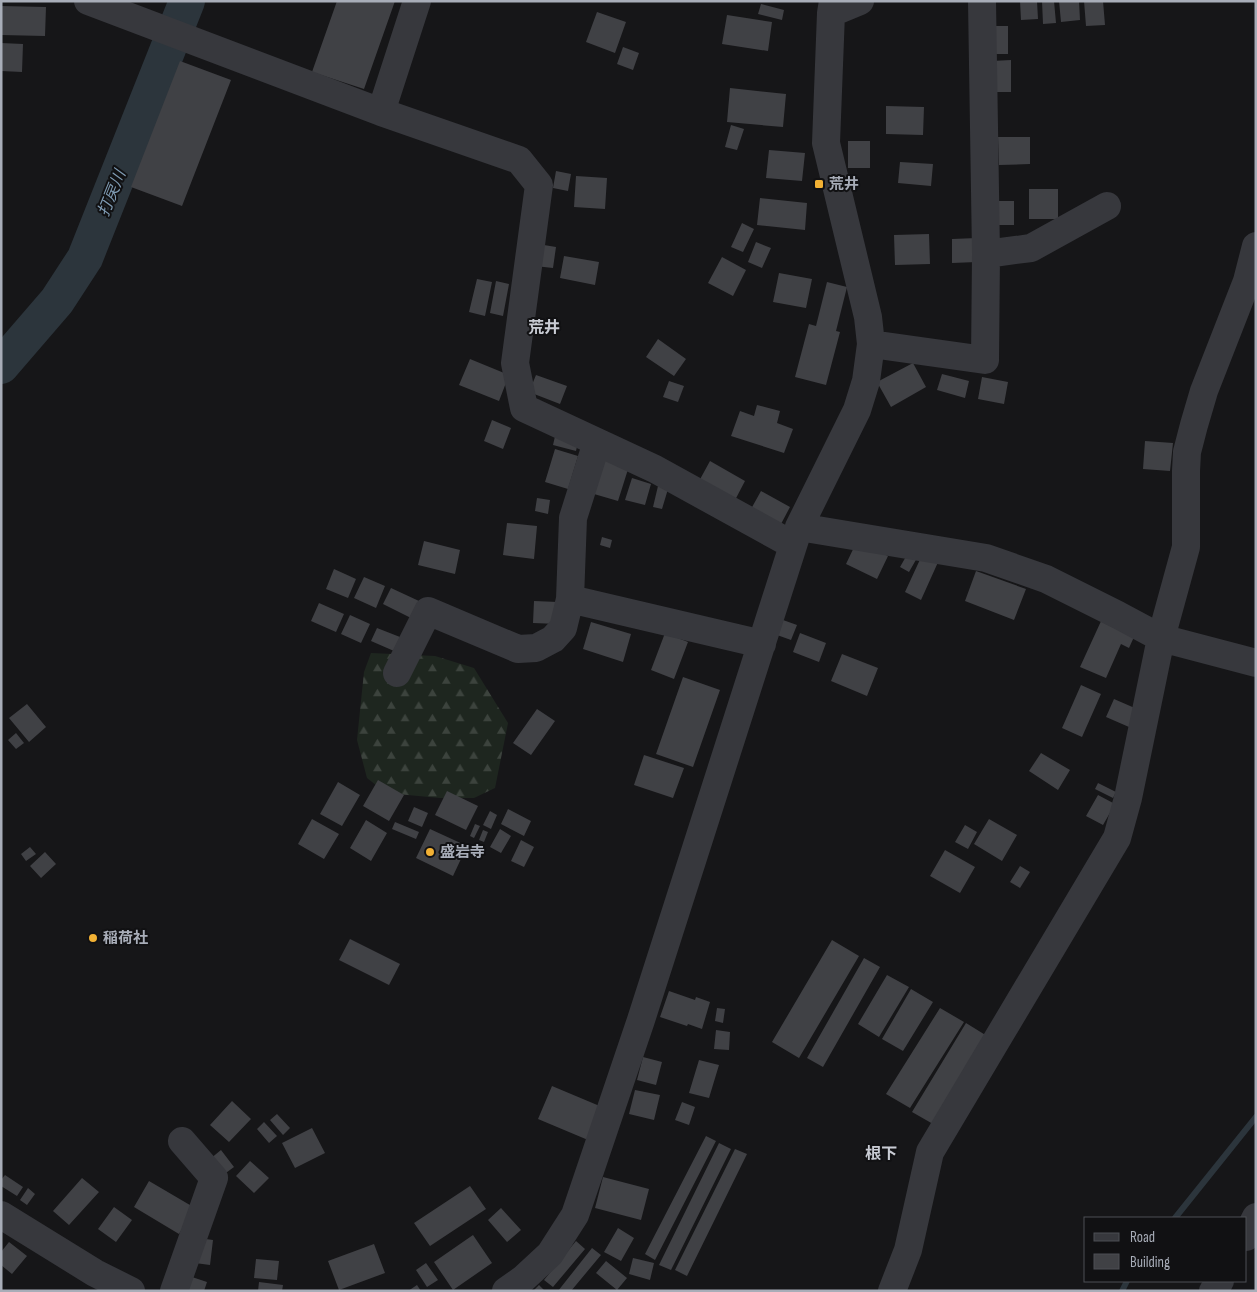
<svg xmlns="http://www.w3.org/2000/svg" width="1257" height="1292" font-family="'Sofia Sans Condensed','Noto Sans JP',sans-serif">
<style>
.forest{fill:url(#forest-firs)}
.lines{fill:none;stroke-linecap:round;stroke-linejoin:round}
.stream{stroke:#2c353c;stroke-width:6}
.river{stroke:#2c353c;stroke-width:36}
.building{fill:#404145}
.minor{stroke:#37383d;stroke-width:28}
.poi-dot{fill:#f2b134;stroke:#111113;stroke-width:2}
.labels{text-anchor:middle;stroke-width:4;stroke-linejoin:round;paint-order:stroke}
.poi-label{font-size:15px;font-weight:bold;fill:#a8adb8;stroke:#111113;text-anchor:start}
.water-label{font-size:16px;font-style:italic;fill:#7f9bb3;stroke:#111113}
.neighbourhood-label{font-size:16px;font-weight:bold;fill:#c9ccd4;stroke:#111113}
</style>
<defs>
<pattern id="forest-firs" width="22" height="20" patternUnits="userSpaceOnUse" patternTransform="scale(1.25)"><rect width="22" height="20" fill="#1e261f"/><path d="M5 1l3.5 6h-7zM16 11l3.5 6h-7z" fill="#3c433d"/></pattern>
</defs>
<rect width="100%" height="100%" fill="#161618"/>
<!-- forest -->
<path class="forest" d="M 371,653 L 435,656 L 474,668 L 508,723 L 495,788 L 474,798 L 440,798 L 386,793 L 367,778 L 357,740 L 364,672 Z"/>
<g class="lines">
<!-- stream -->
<path class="stream" d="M 1175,1218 L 1256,1117
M 1122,1291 L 1127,1281"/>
<!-- river -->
<path class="river" d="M 1,366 L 57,301 L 85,258 L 187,1"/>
</g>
<!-- building -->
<path class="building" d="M 337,1 L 395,1 L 364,89 L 312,72 Z
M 1020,1 L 1037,1 L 1038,19 L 1021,20 Z
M 1042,1 L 1054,1 L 1056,23 L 1043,24 Z
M 1059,1 L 1079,1 L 1080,20 L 1061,22 Z
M 1084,1 L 1103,1 L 1105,25 L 1086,26 Z
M 761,4 L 784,10 L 782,20 L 758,14 Z
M 1,6 L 46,7 L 45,36 L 1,35 Z
M 597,12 L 626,22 L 615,53 L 586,42 Z
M 727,15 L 772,22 L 768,51 L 722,44 Z
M 989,26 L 1008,26 L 1008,54 L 989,54 Z
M 1,43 L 23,44 L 22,72 L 1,71 Z
M 623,47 L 639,53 L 633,70 L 617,64 Z
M 1011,60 L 1011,92 L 992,92 L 992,61 Z
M 180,61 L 231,80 L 182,206 L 131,187 Z
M 730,88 L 786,94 L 783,127 L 727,122 Z
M 886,106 L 924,107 L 923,135 L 886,134 Z
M 731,125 L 744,129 L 737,150 L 725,147 Z
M 998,137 L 1030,137 L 1030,164 L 999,165 Z
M 848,141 L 870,141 L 870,168 L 848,168 Z
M 769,150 L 805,153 L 802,181 L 766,178 Z
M 900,162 L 933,164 L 931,186 L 898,183 Z
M 556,171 L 571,174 L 568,191 L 553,188 Z
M 576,176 L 607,178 L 605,209 L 574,207 Z
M 1029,189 L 1058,189 L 1058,219 L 1029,219 Z
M 760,198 L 807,203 L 805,230 L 757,225 Z
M 994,201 L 1014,201 L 1014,225 L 994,225 Z
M 742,223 L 754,229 L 743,252 L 731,247 Z
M 929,234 L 930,264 L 895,265 L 894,235 Z
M 977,238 L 977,262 L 952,263 L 952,239 Z
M 756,242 L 771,248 L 762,268 L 748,262 Z
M 538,244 L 556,247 L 553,268 L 535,266 Z
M 564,256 L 599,262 L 595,285 L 560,278 Z
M 722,257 L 746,270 L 733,296 L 708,283 Z
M 779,273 L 812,279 L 806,308 L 773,302 Z
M 477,279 L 492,282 L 485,316 L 469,312 Z
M 496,281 L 509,284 L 503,316 L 490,313 Z
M 827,282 L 847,287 L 836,331 L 840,332 L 826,385 L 795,377 L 809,324 L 816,326 Z
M 658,339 L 686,359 L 674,376 L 646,357 Z
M 470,359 L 509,375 L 499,401 L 459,385 Z
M 913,363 L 926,387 L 891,407 L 877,382 Z
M 942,374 L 969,381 L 965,398 L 937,390 Z
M 536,375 L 567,386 L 560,404 L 529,392 Z
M 982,377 L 1008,382 L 1004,404 L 978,399 Z
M 669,381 L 684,386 L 678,402 L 663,397 Z
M 757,405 L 780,411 L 777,423 L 793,429 L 784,453 L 731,436 L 740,411 L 754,416 Z
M 492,420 L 511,428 L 503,449 L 484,441 Z
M 556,432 L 579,438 L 576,451 L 553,445 Z
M 1145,441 L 1173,443 L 1170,471 L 1143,469 Z
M 555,449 L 578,456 L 568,489 L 545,482 Z
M 606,456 L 630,463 L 618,501 L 594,494 Z
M 710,461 L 745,481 L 734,502 L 698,483 Z
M 632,478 L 651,484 L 645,505 L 625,500 Z
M 658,486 L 668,489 L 662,509 L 653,507 Z
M 761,491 L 790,507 L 781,524 L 751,509 Z
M 537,498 L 550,500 L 548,514 L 535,511 Z
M 507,523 L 537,526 L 534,559 L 503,555 Z
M 602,537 L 612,540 L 610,548 L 600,545 Z
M 424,541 L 460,550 L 455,574 L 418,565 Z
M 857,541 L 888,556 L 877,579 L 846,564 Z
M 908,553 L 917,558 L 909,572 L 900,567 Z
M 923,553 L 939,560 L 921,600 L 905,592 Z
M 334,569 L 356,579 L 348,598 L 326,589 Z
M 976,571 L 1026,589 L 1014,620 L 965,601 Z
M 364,577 L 385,586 L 376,608 L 354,598 Z
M 391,588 L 419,601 L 411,618 L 383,604 Z
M 534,601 L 558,602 L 558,624 L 533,623 Z
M 319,603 L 344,614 L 336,632 L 311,621 Z
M 350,615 L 370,624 L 361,643 L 341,634 Z
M 1102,619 L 1138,628 L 1129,648 L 1121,644 L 1106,678 L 1080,667 Z
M 783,620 L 797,625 L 791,640 L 777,635 Z
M 591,622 L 631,634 L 623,662 L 583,649 Z
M 377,628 L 400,637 L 394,651 L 371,641 Z
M 665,633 L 688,642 L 674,679 L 651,670 Z
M 800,633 L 826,643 L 819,662 L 793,652 Z
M 842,654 L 878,668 L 867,696 L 831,681 Z
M 683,677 L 720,690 L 693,767 L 656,754 Z
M 1081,685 L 1101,694 L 1082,737 L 1062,728 Z
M 1114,699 L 1137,709 L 1129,727 L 1106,717 Z
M 27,704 L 46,727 L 29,742 L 9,718 Z
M 537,709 L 555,721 L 531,755 L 513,743 Z
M 16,733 L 24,743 L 16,749 L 8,740 Z
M 1041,753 L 1070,770 L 1058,790 L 1029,771 Z
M 644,755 L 684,768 L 673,798 L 634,785 Z
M 378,780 L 404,795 L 389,821 L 363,806 Z
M 338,782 L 360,795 L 342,826 L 320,814 Z
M 1098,783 L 1116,792 L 1113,798 L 1095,789 Z
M 447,791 L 478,806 L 466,830 L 435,815 Z
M 1098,795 L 1115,804 L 1103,825 L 1086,816 Z
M 414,807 L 428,813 L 422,827 L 408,821 Z
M 508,809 L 531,821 L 524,836 L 501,824 Z
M 490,811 L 497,815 L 491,829 L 483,825 Z
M 312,819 L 339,834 L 324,859 L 298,844 Z
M 989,819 L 1017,835 L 1002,861 L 974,844 Z
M 366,820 L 387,833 L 371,861 L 350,848 Z
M 395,822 L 419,832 L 416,839 L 392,829 Z
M 475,824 L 480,826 L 474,838 L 470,836 Z
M 965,825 L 977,832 L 968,849 L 955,842 Z
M 430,829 L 467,846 L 453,876 L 416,858 Z
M 500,829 L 511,836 L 501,853 L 490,847 Z
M 483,830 L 488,832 L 484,842 L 479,840 Z
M 521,840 L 534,847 L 524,867 L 511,861 Z
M 30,847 L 36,854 L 26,861 L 21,854 Z
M 945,850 L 975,867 L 960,893 L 930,876 Z
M 45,852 L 56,864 L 41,878 L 30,866 Z
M 1020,866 L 1030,872 L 1020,888 L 1010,882 Z
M 350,939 L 400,964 L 389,985 L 339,960 Z
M 832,940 L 859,956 L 799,1058 L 772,1042 Z
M 864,958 L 880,967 L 823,1067 L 807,1058 Z
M 887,975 L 909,987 L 879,1037 L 858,1024 Z
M 911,989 L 933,1002 L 903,1051 L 882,1039 Z
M 669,991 L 695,1000 L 696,997 L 710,1002 L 702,1029 L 688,1024 L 687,1026 L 660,1017 Z
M 717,1008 L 725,1009 L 723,1023 L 715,1021 Z
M 940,1008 L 964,1022 L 910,1108 L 886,1094 Z
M 966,1023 L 987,1036 L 933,1124 L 912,1112 Z
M 716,1030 L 730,1032 L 729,1050 L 714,1049 Z
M 643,1057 L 662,1062 L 656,1085 L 637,1080 Z
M 699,1060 L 719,1065 L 709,1098 L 689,1093 Z
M 552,1086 L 602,1107 L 588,1140 L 538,1119 Z
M 635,1090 L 660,1095 L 654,1120 L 629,1114 Z
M 232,1101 L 251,1119 L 229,1142 L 210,1125 Z
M 682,1102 L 695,1107 L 689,1125 L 675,1120 Z
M 277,1114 L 290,1128 L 283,1135 L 270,1120 Z
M 264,1122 L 277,1136 L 269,1143 L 257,1129 Z
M 312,1128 L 325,1153 L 295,1168 L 282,1143 Z
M 706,1136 L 716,1141 L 655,1260 L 645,1254 Z
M 719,1143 L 731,1149 L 671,1270 L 659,1265 Z
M 735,1149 L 747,1154 L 687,1276 L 675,1270 Z
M 221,1150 L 234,1167 L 223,1175 L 210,1159 Z
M 250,1161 L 269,1178 L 254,1193 L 236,1176 Z
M 5,1175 L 23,1187 L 17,1196 L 1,1186 L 1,1180 Z
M 603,1177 L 649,1189 L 641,1220 L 595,1208 Z
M 82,1178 L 99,1192 L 69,1225 L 53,1211 Z
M 149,1181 L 195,1208 L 179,1234 L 134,1207 Z
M 470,1186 L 486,1209 L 430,1246 L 414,1223 Z
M 28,1188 L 35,1194 L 27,1205 L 20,1200 Z
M 114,1207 L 132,1220 L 116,1242 L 98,1229 Z
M 501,1208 L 521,1230 L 507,1242 L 488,1220 Z
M 618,1228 L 634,1238 L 621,1261 L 604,1252 Z
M 473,1235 L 492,1263 L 453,1290 L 434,1262 Z
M 199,1238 L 213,1240 L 210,1265 L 195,1263 Z
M 576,1241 L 585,1249 L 553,1287 L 544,1280 Z
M 9,1242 L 27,1256 L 12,1274 L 1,1265 L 1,1252 Z
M 374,1244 L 385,1273 L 339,1290 L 328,1261 Z
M 592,1248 L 601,1255 L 571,1291 L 558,1291 Z
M 633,1258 L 654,1263 L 650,1280 L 629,1274 Z
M 256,1259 L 279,1261 L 277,1280 L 254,1278 Z
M 606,1261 L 627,1278 L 617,1290 L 596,1273 Z
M 426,1263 L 438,1280 L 427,1287 L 416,1270 Z
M 192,1277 L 207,1282 L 204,1291 L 188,1291 Z
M 259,1282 L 283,1285 L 282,1291 L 258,1291 Z
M 417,1285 L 421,1291 L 408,1291 Z
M 539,1285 L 545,1291 L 533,1291 Z"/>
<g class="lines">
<!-- minor -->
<path class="minor" d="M 88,1 L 381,112 L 519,160 L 539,185 L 515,363 L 524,408 L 655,469 L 793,545
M 831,13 L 860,1
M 381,112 L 417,1
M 986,254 L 1031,248 L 1107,206
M 871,344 L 985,360 L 986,254 L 982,1
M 799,527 L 986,558 L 1046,579 L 1118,615 L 1161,638 L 1256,663
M 570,599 L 762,644
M 397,673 L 428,611 L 518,649 L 536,648 L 553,639 L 563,628 L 570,599 L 573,518 L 597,442
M 1,1215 L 95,1273 L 131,1291
M 1246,1237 L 1256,1217
M 174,1291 L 214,1178 L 182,1141
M 506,1291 L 523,1279 L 550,1254 L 575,1215 L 641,1020 L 799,527 L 857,410 L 866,381 L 871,344 L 868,317 L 826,143 L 831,13 L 833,1
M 892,1291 L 908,1250 L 930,1152 L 1117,838 L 1128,798 L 1161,638 L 1186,547 L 1186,471 L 1187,452 L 1194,425 L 1204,391 L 1247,281 L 1256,246
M 1213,1291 L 1220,1281"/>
</g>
<!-- markers -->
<g class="poi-dot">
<rect x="814" y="179" width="10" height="10" rx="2.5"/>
<circle cx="430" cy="852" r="5"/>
<circle cx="93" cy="938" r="5"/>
</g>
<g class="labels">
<!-- poi labels -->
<g class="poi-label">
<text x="829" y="189">荒井</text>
<text x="440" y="857">盛岩寺</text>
<text x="103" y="943">稲荷社</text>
</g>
<!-- water labels -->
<g class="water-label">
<text transform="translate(111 193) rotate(-68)" y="6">打戻川</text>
</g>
<!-- neighbourhood labels -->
<g class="neighbourhood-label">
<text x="544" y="333">荒井</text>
<text x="881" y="1159">根下</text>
</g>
</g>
<!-- border -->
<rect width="1257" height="1292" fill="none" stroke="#a8adb8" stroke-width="5"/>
<!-- legend -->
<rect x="1084" y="1217" width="162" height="65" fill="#111113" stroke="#4d4f55"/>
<rect x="1094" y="1233" width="25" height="8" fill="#37383d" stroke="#4d4f55"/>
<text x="1130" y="1242" font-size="15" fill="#a8adb8">Road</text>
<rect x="1094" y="1254" width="25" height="15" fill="#404145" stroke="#4d4f55"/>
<text x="1130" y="1267" font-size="15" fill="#a8adb8">Building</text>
</svg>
